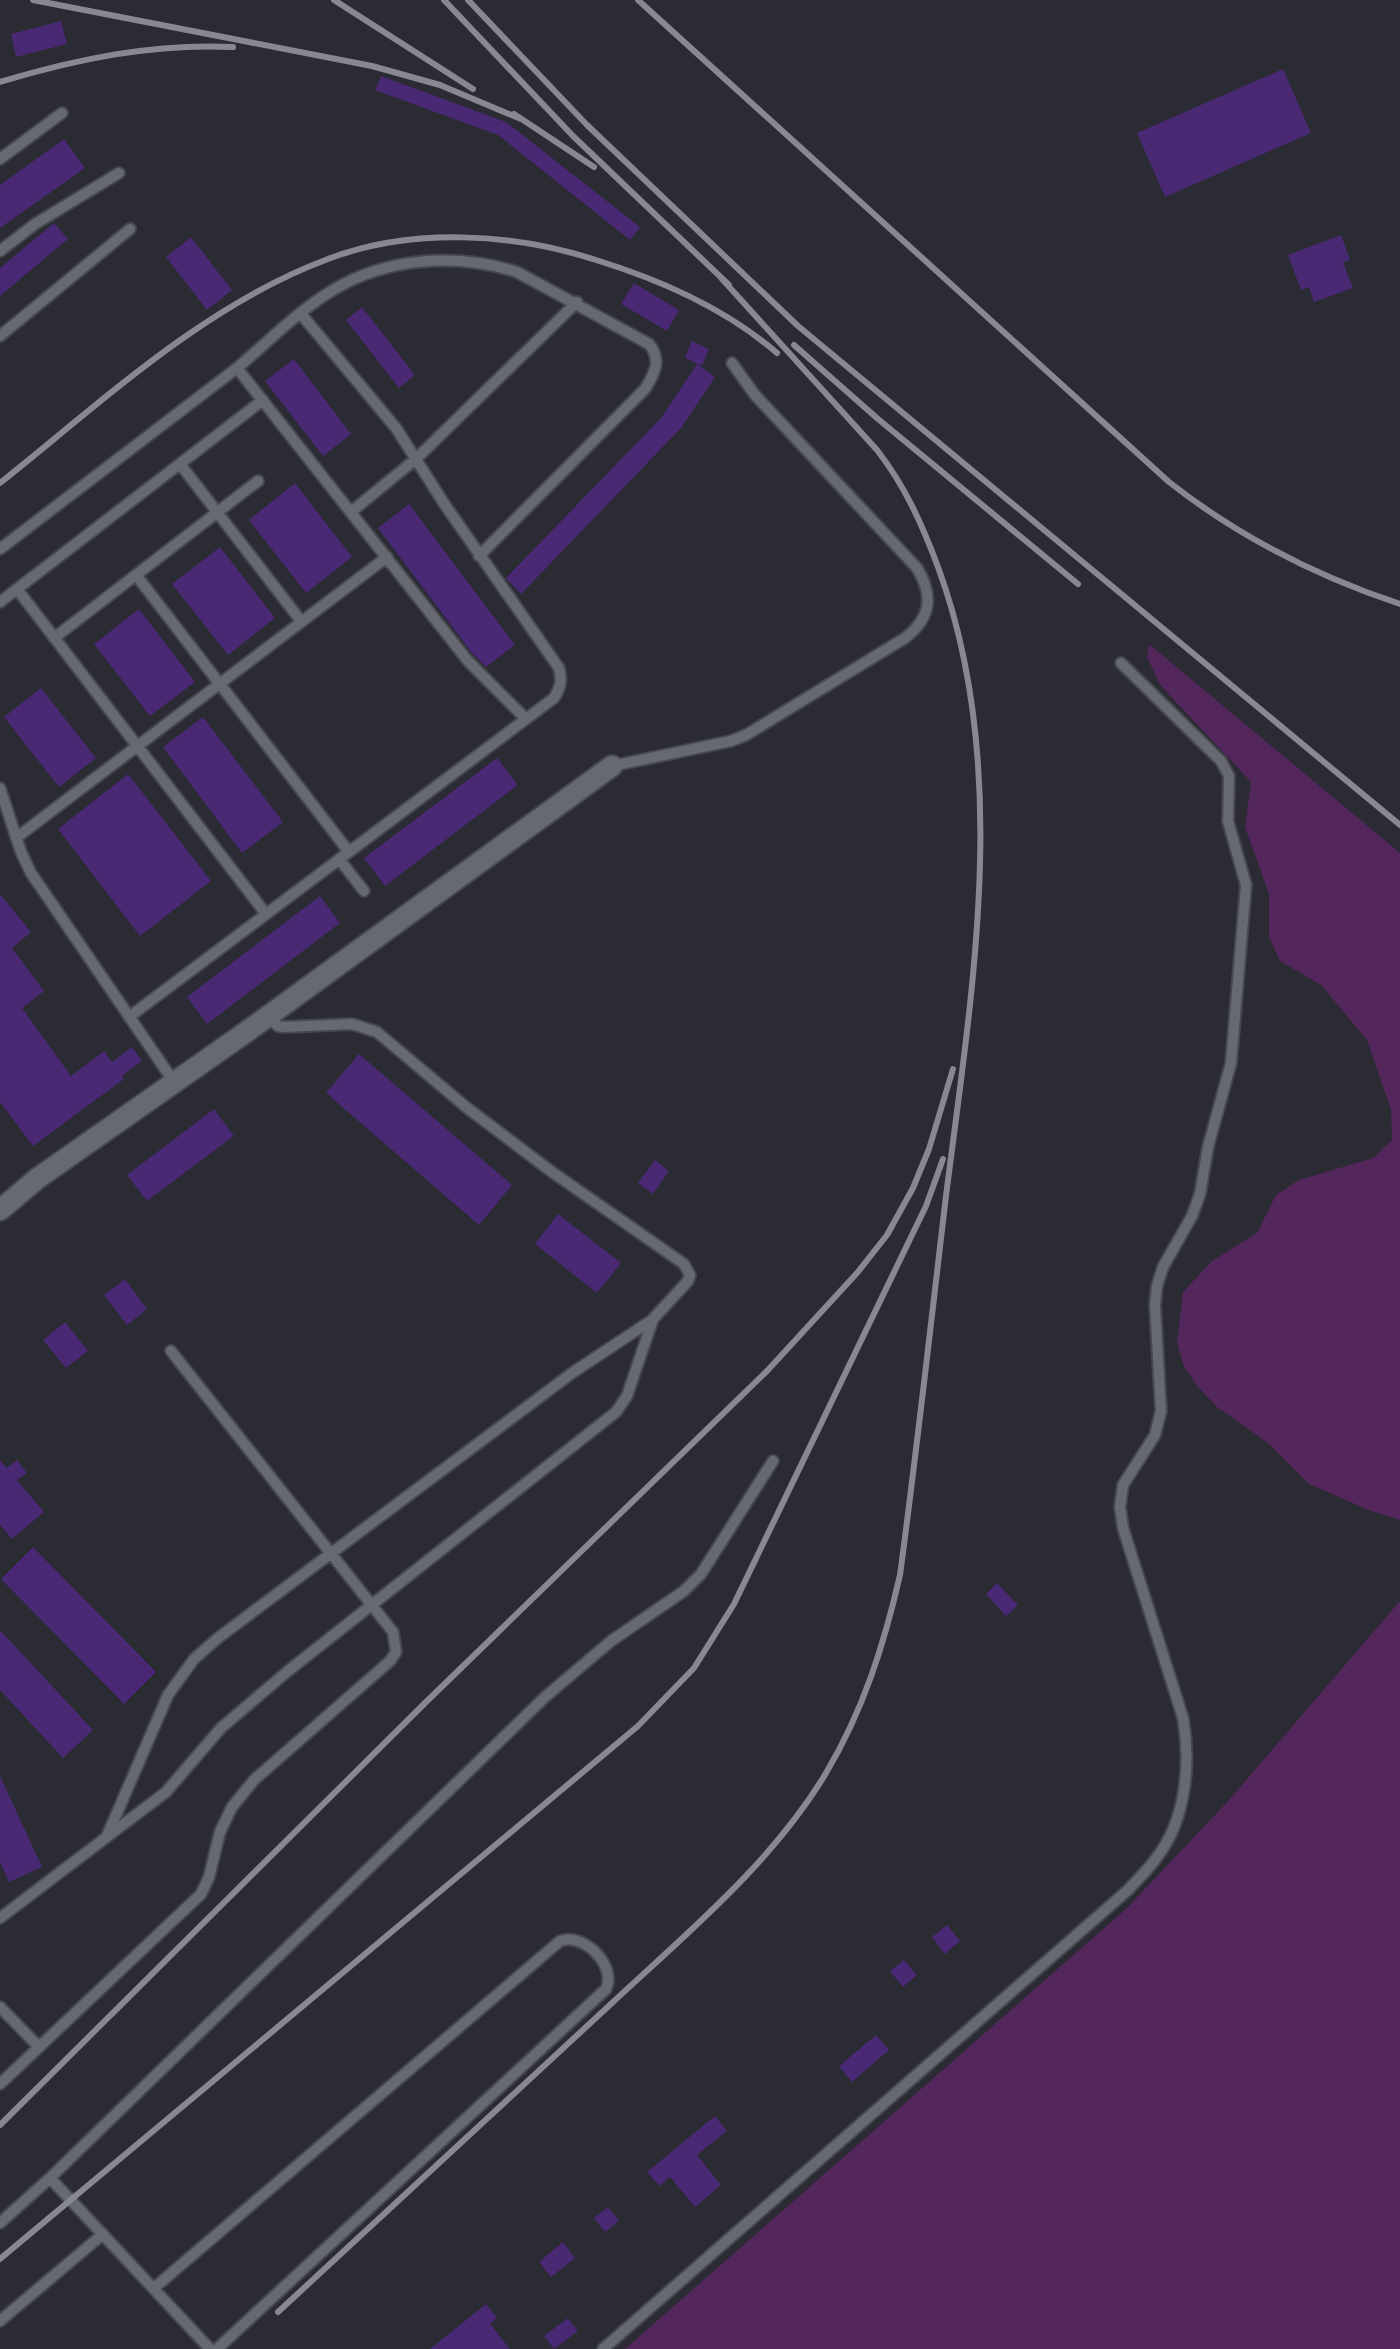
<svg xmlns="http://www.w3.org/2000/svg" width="1400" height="2349" font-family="Inter,sans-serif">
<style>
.green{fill:#53265c}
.building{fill:#492973}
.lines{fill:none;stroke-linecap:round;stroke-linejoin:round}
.service-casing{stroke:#47484e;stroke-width:14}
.minor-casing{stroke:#47484e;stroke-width:24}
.service{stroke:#676972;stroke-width:10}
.minor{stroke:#676972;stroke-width:20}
.rail{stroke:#888990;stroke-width:6}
</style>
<rect width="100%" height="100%" fill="#2a2b33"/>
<!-- green -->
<path class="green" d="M 1149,644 L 1400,853 L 1400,1520 L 1371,1511 L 1309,1484 L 1268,1443 L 1217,1407 L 1198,1387 L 1184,1367 L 1177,1342 L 1183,1292 L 1212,1261 L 1257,1233 L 1276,1195 L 1299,1180 L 1373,1158 L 1392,1140 L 1391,1110 L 1367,1040 L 1321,985 L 1280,961 L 1269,937 L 1269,894 L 1245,827 L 1251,782 L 1160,685 L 1147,657 Z
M 1400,1601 L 1400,2349 L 625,2349 L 1126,1909 L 1229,1800 Z"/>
<!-- building -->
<path class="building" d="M 61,21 L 67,44 L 16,57 L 11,34 Z
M 1283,69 L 1311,133 L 1165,197 L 1137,133 Z
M 381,76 L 506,122 L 640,227 L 630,240 L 498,135 L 375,90 Z
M 64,139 L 85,168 L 0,228 L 0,185 Z
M 54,223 L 68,239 L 0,296 L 0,268 Z
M 1341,235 L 1350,260 L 1343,262 L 1353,288 L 1314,302 L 1309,287 L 1301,290 L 1288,255 Z
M 191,237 L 232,290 L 207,310 L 166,257 Z
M 634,283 L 679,310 L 667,331 L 621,304 Z
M 362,307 L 415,375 L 399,388 L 346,320 Z
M 692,341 L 709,349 L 702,366 L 685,358 Z
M 294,359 L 351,434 L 323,456 L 265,381 Z
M 697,364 L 715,377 L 681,428 L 521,594 L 506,578 L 661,418 Z
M 295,483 L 352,557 L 306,593 L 249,520 Z
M 409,504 L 515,645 L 486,667 L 471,652 L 378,528 Z
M 220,547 L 275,618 L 228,655 L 172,584 Z
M 139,609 L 195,682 L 150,716 L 94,644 Z
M 41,688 L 96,758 L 59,787 L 4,717 Z
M 203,717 L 283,822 L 242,853 L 163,747 Z
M 497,758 L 518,785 L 385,886 L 364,858 Z
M 128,774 L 211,881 L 140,936 L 58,829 Z
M 0,894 L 31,932 L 12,948 L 44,991 L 22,1008 L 71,1076 L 104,1051 L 112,1062 L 132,1047 L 142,1061 L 122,1076 L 124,1079 L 33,1146 L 0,1102 Z
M 320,896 L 340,923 L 207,1024 L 187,997 Z
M 359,1054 L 512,1185 L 479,1225 L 326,1093 Z
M 214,1109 L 234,1136 L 147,1201 L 127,1175 Z
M 655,1160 L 669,1171 L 653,1194 L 638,1183 Z
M 558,1214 L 621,1263 L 597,1293 L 535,1244 Z
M 125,1279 L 147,1309 L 127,1325 L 104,1295 Z
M 65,1322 L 88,1351 L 66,1368 L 43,1340 Z
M 0,1460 L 7,1468 L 17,1460 L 27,1473 L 17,1480 L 44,1512 L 12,1539 L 0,1525 Z
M 33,1547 L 156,1672 L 124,1704 L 1,1579 Z
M 997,1583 L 1018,1605 L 1006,1616 L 986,1594 Z
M 0,1630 L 93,1730 L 63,1758 L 0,1690 Z
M 0,1776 L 42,1867 L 9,1882 L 0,1862 Z
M 947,1925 L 960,1941 L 945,1954 L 932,1937 Z
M 904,1960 L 917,1975 L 903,1987 L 890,1971 Z
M 876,2035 L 889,2050 L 852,2082 L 839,2066 Z
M 715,2116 L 727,2131 L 697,2155 L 721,2185 L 695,2207 L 670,2177 L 659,2186 L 647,2172 Z
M 608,2207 L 619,2221 L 605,2232 L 594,2218 Z
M 563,2242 L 575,2258 L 551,2277 L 539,2262 Z
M 486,2304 L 497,2318 L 490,2324 L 510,2349 L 430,2349 Z
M 568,2318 L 578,2331 L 554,2349 L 544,2336 Z"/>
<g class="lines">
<defs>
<path id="service" d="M 0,159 L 62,113
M 0,251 L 35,224 L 119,173
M 0,336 L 130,229
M 237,368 C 268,342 298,311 333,290 C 388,257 456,253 517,272 L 649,344 C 662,360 655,373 645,389 L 479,556
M 180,464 L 301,621
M 351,512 L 417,458 L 577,302
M 0,549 L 237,368 L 468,661 L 526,719
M 136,575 L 349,852
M 17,589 L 266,914
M 0,602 L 263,400
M 54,638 L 258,481
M 612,766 L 731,741 L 746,735 L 905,638 C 931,618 934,596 917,568 L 755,395 L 732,363
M 0,788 L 21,852 L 31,873 L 174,1082
M 16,838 L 387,557
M 339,859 L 364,891
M 129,1017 L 554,698 C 561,687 562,680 559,668 L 445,505 L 396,428 L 301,314
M 107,1836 L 168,1695 L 194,1659 L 218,1638 L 572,1373 L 652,1320
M 0,1918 L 166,1792 L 221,1728 L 288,1671 L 616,1412 L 627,1396 L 653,1319 L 688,1281 L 690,1275 L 684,1264 L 552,1172 L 466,1107 L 377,1032 L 352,1024 L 284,1027 L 278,1026 L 268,1017
M 0,2007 L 39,2047
M 0,2084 L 201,1894 L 209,1877 L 220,1832 L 232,1807 L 254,1780 L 390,1661 L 396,1652 L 393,1632 L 171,1351
M 50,2178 L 210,2349
M 0,2223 L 50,2178 L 545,1697 L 611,1641 L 684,1591 L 701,1574 L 773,1461
M 154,2288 L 560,1941 C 585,1932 617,1967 606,1989 L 217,2349
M 0,2321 L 103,2234
M 603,2349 L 1128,1890 C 1138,1879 1149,1869 1157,1857 C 1186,1820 1191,1763 1183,1718 L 1123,1528 L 1120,1507 L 1123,1485 L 1155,1435 L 1161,1411 L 1155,1305 L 1157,1286 L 1163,1267 L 1192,1216 L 1200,1194 L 1208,1147 L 1231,1063 L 1246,885 L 1228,821 L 1229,776 L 1221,761 L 1121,663"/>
<path id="minor" d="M 0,1210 L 38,1178 L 249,1030 L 612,766"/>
</defs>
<!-- service casing -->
<use href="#service" class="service-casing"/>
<!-- minor casing -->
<use href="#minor" class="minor-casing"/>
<!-- service -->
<use href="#service" class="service"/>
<!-- minor -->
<use href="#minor" class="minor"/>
<!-- rail -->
<path class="rail" d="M 33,0 L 372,66 L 440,85 L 521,119
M 334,0 L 473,89
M 444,0 L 573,136 L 729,285
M 468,0 L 587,125 L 798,326 L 1400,825
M 638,0 L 1169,482 C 1239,537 1316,576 1400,604
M 0,82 C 76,59 154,43 233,47
M 514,114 L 594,167
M 794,345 L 878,419 L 1078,584
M 0,483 C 102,402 204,305 328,259 C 412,227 512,233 596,260 C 661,280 725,308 777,353
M 0,2125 L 425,1703 L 767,1371 L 857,1273 L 887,1235 L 913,1188 L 929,1149 L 953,1069
M 0,2259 L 638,1726 L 694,1668 L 734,1604 L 926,1206 L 943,1159
M 278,2312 C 390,2209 501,2106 612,2003 C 687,1933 773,1862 826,1773 C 863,1711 884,1645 900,1575 C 917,1449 931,1322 946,1196 C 972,990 1012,768 938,567 C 922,524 905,486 877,450 L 722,279"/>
</g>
</svg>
